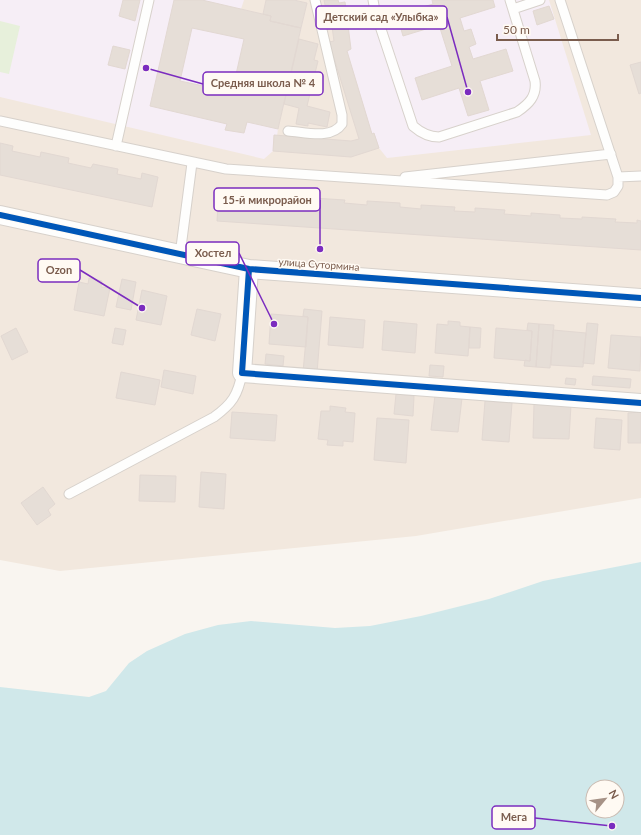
<svg xmlns="http://www.w3.org/2000/svg" width="641" height="835" font-family="Lato,sans-serif">
<style>
.residential{fill:#f2e8de}
.education{fill:#f6eef6}
.green{fill:#e7f0db}
.water{fill:#d0e8ea;fill-rule:evenodd}
.building{fill:#e6ded7;stroke:#e2d8d2;fill-rule:evenodd}
.lines{fill:none;stroke-linecap:round;stroke-linejoin:round}
.service-casing{stroke:#d7d1cb;stroke-width:11}
.minor-casing{stroke:#d7d1cb;stroke-width:20}
.service{stroke:#fefefd;stroke-width:9}
.minor{stroke:#fefefd;stroke-width:18}
.cycleway-casing{stroke:#fffaf3;stroke-width:8}
.cycleway{stroke:#0057b8;stroke-width:6}
.labels{text-anchor:middle;stroke-width:3;stroke-linejoin:round;paint-order:stroke}
.street-label{font-size:10px;fill:#7a5c4d;stroke:#fffaf3}
.leader{fill:none;stroke:#7b2cbf;stroke-width:1.5}
.callout-dot{fill:#7b2cbf;stroke:#fffaf3;stroke-width:1.5}
.callout{fill:#fffaf3;stroke:#7b2cbf;stroke-width:1.5}
.callout-label{font-size:11px;text-anchor:middle;font-weight:bold;fill:#7a5c4d}
</style>
<rect width="100%" height="100%" fill="#f9f5f0"/>
<!-- residential -->
<path class="residential" d="M 0,0 L 641,0 L 641,498 L 416,536 L 60,571 L 0,560 Z"/>
<!-- education -->
<path class="education" d="M 0,0 L 244,0 L 241,9 L 263,14 L 266,0 L 294,0 L 307,3 L 278,129 L 277,136 L 274,135 L 273,151 L 264,159 L 0,97 Z
M 338,0 L 549,0 L 591,135 L 387,158 L 379,148 L 374,133 L 372,134 L 347,51 L 351,49 L 345,3 L 339,3 Z"/>
<!-- green -->
<path class="green" d="M 0,21 L 20,26 L 9,74 L 0,72 Z"/>
<!-- water -->
<path class="water" d="M 641,562 L 641,835 L 0,835 L 0,687 L 89,697 L 106,691 L 129,663 L 147,651 L 185,634 L 218,625 L 251,621 L 335,628 L 370,626 L 421,616 L 489,599 L 543,581 ZM 593,787 L 617,787 L 617,811 L 593,811 Z"/>
<!-- building -->
<path class="building" d="M 123,0 L 140,0 L 135,21 L 119,16 Z
M 174,0 L 202,0 L 271,16 L 270,21 L 301,28 L 278,129 L 247,122 L 244,133 L 225,130 L 227,124 L 150,106 ZM 192,28 L 244,39 L 232,92 L 180,81 Z
M 266,0 L 294,0 L 307,3 L 301,28 L 270,21 L 271,16 L 263,14 Z
M 324,0 L 338,0 L 339,3 L 345,2 L 351,49 L 347,51 L 372,134 L 374,133 L 379,148 L 351,157 L 273,151 L 274,135 L 351,141 L 359,139 L 329,42 L 334,41 L 329,5 L 325,5 Z
M 432,0 L 493,0 L 495,7 L 460,18 L 464,31 L 471,29 L 476,44 L 469,47 L 473,59 L 506,49 L 513,71 L 480,81 L 489,110 L 468,116 L 459,88 L 422,100 L 415,78 L 452,66 L 439,25 L 403,36 L 397,15 L 433,4 Z
M 549,6 L 554,19 L 537,25 L 533,11 Z
M 299,39 L 318,44 L 314,60 L 318,61 L 307,106 L 330,112 L 327,127 L 308,123 L 308,126 L 296,124 L 299,108 L 284,104 Z
M 113,46 L 130,50 L 125,69 L 108,65 Z
M 641,62 L 641,93 L 639,94 L 630,65 Z
M 0,143 L 13,146 L 12,151 L 40,157 L 41,152 L 69,158 L 68,163 L 91,168 L 93,164 L 118,169 L 117,174 L 141,179 L 142,173 L 158,177 L 152,207 L 0,175 Z
M 219,191 L 238,192 L 237,196 L 258,198 L 258,194 L 290,196 L 290,200 L 313,201 L 313,198 L 345,200 L 344,203 L 367,205 L 367,201 L 400,203 L 400,207 L 421,209 L 421,205 L 455,207 L 454,211 L 475,212 L 475,208 L 505,210 L 504,214 L 531,216 L 531,213 L 560,215 L 560,218 L 582,219 L 582,217 L 616,219 L 615,222 L 637,223 L 637,220 L 641,221 L 641,250 L 217,221 Z
M 89,278 L 102,281 L 101,287 L 110,288 L 104,316 L 74,310 L 79,282 L 88,284 Z
M 122,279 L 136,282 L 131,310 L 116,307 Z
M 142,290 L 167,296 L 161,325 L 136,320 Z
M 197,309 L 221,314 L 215,341 L 191,335 Z
M 304,309 L 322,311 L 317,373 L 303,372 L 308,317 L 303,316 Z
M 271,314 L 308,317 L 306,347 L 269,344 Z
M 330,317 L 365,320 L 363,348 L 328,345 Z
M 384,321 L 417,324 L 415,353 L 382,350 Z
M 448,321 L 460,322 L 460,326 L 470,327 L 468,356 L 435,353 L 437,324 L 448,325 Z
M 528,323 L 539,324 L 536,367 L 524,366 L 525,360 L 530,361 L 532,331 L 527,330 Z
M 587,323 L 598,324 L 594,364 L 583,363 Z
M 539,324 L 554,325 L 550,368 L 536,367 Z
M 470,327 L 481,328 L 480,348 L 469,348 Z
M 16,328 L 28,352 L 12,360 L 1,336 Z
M 115,328 L 126,330 L 123,345 L 112,343 Z
M 496,328 L 532,331 L 530,361 L 494,358 Z
M 553,330 L 586,333 L 583,367 L 551,365 Z
M 611,335 L 641,337 L 640,371 L 608,368 Z
M 266,354 L 284,356 L 283,366 L 265,364 Z
M 430,365 L 444,366 L 443,377 L 429,376 Z
M 164,370 L 196,376 L 193,394 L 161,387 Z
M 121,372 L 160,380 L 155,405 L 116,398 Z
M 593,376 L 631,379 L 630,388 L 592,385 Z
M 566,378 L 576,379 L 575,385 L 565,384 Z
M 396,394 L 414,396 L 413,416 L 394,414 Z
M 435,395 L 462,398 L 458,432 L 431,430 Z
M 485,401 L 512,403 L 509,442 L 482,440 Z
M 534,404 L 571,405 L 569,439 L 533,438 Z
M 330,406 L 346,408 L 345,412 L 355,413 L 353,442 L 343,441 L 343,446 L 327,445 L 328,440 L 318,439 L 321,411 L 330,411 Z
M 232,412 L 277,415 L 275,441 L 230,438 Z
M 641,412 L 641,443 L 628,443 L 628,413 Z
M 377,418 L 409,420 L 406,463 L 374,460 Z
M 596,418 L 622,420 L 620,450 L 594,448 Z
M 201,472 L 226,474 L 224,509 L 199,507 Z
M 140,475 L 176,476 L 175,502 L 139,501 Z
M 43,487 L 55,504 L 48,510 L 51,515 L 37,525 L 21,503 Z"/>
<g class="lines">
<defs>
<path id="service" d="M 373,0 L 375,11 L 413,126 C 421,133 429,137 439,137 L 517,112 C 529,104 537,96 535,81 L 510,0
M 513,9 L 540,0
M 0,121 L 226,169 L 607,195 L 614,192 L 618,186 L 618,177 L 560,0
M 288,131 C 305,132 331,140 342,124 L 342,115 L 315,0
M 116,146 L 149,0
M 405,177 L 611,154
M 618,177 L 641,176
M 180,255 L 192,163
M 69,494 L 214,417 C 232,404 238,395 242,373"/>
<path id="minor" d="M 0,215 L 249,269 L 641,298
M 249,269 L 242,373 L 641,403"/>
</defs>
<!-- service casing -->
<use href="#service" class="service-casing"/>
<!-- minor casing -->
<use href="#minor" class="minor-casing"/>
<!-- service -->
<use href="#service" class="service"/>
<!-- minor -->
<use href="#minor" class="minor"/>
<defs>
<path id="cycleway" d="M 0,215 L 249,269 L 641,298
M 249,269 L 242,373 L 641,403"/>
</defs>
<!-- cycleway casing -->
<use href="#cycleway" class="cycleway-casing"/>
<!-- cycleway -->
<use href="#cycleway" class="cycleway"/>
</g>
<g class="labels">
<!-- street labels -->
<g class="street-label">
<text transform="translate(319 264) rotate(4)" y="4">улица Сутормина</text>
</g>
</g>
<!-- callouts -->
<path class="leader" d="M468 92L447 17M146 68L203 84M320 249L320 200M274 324L239 253M142 308L80 270M612 826L535 818"/>
<g class="callout-dot">
<circle cx="468" cy="92" r="4"/>
<circle cx="146" cy="68" r="4"/>
<circle cx="320" cy="249" r="4"/>
<circle cx="274" cy="324" r="4"/>
<circle cx="142" cy="308" r="4"/>
<circle cx="612" cy="826" r="4"/>
</g>
<g class="callout">
<rect x="316" y="6" width="131" height="23" rx="4"/>
<rect x="203" y="72" width="120" height="23" rx="4"/>
<rect x="214" y="188" width="106" height="23" rx="4"/>
<rect x="186" y="242" width="53" height="23" rx="4"/>
<rect x="38" y="259" width="42" height="23" rx="4"/>
<rect x="492" y="806" width="43" height="23" rx="4"/>
</g>
<g class="callout-label">
<text x="381" y="21">Детский сад «Улыбка»</text>
<text x="263" y="87">Средняя школа № 4</text>
<text x="267" y="204">15-й микрорайон</text>
<text x="213" y="257">Хостел</text>
<text x="59" y="274">Ozon</text>
<text x="514" y="821">Мега</text>
</g>
<!-- north arrow -->
<g transform="translate(605 799) rotate(61)"><circle r="19" fill="#fffaf3" stroke="#cabbb1"/>
<path d="M0-3L7 15L0 10L-7 15Z" fill="#a69286"/>
<text y="-6" font-size="11" font-weight="bold" text-anchor="middle" fill="#7a5c4d">N</text>
</g>
<!-- scale -->
<path d="M497 34v6h121v-6" fill="none" stroke="#7a5c4d" stroke-width="2"/>
<text x="503" y="34" font-size="12" fill="#7a5c4d" stroke="#fffaf3" stroke-width="3" paint-order="stroke">50 m</text>
</svg>
